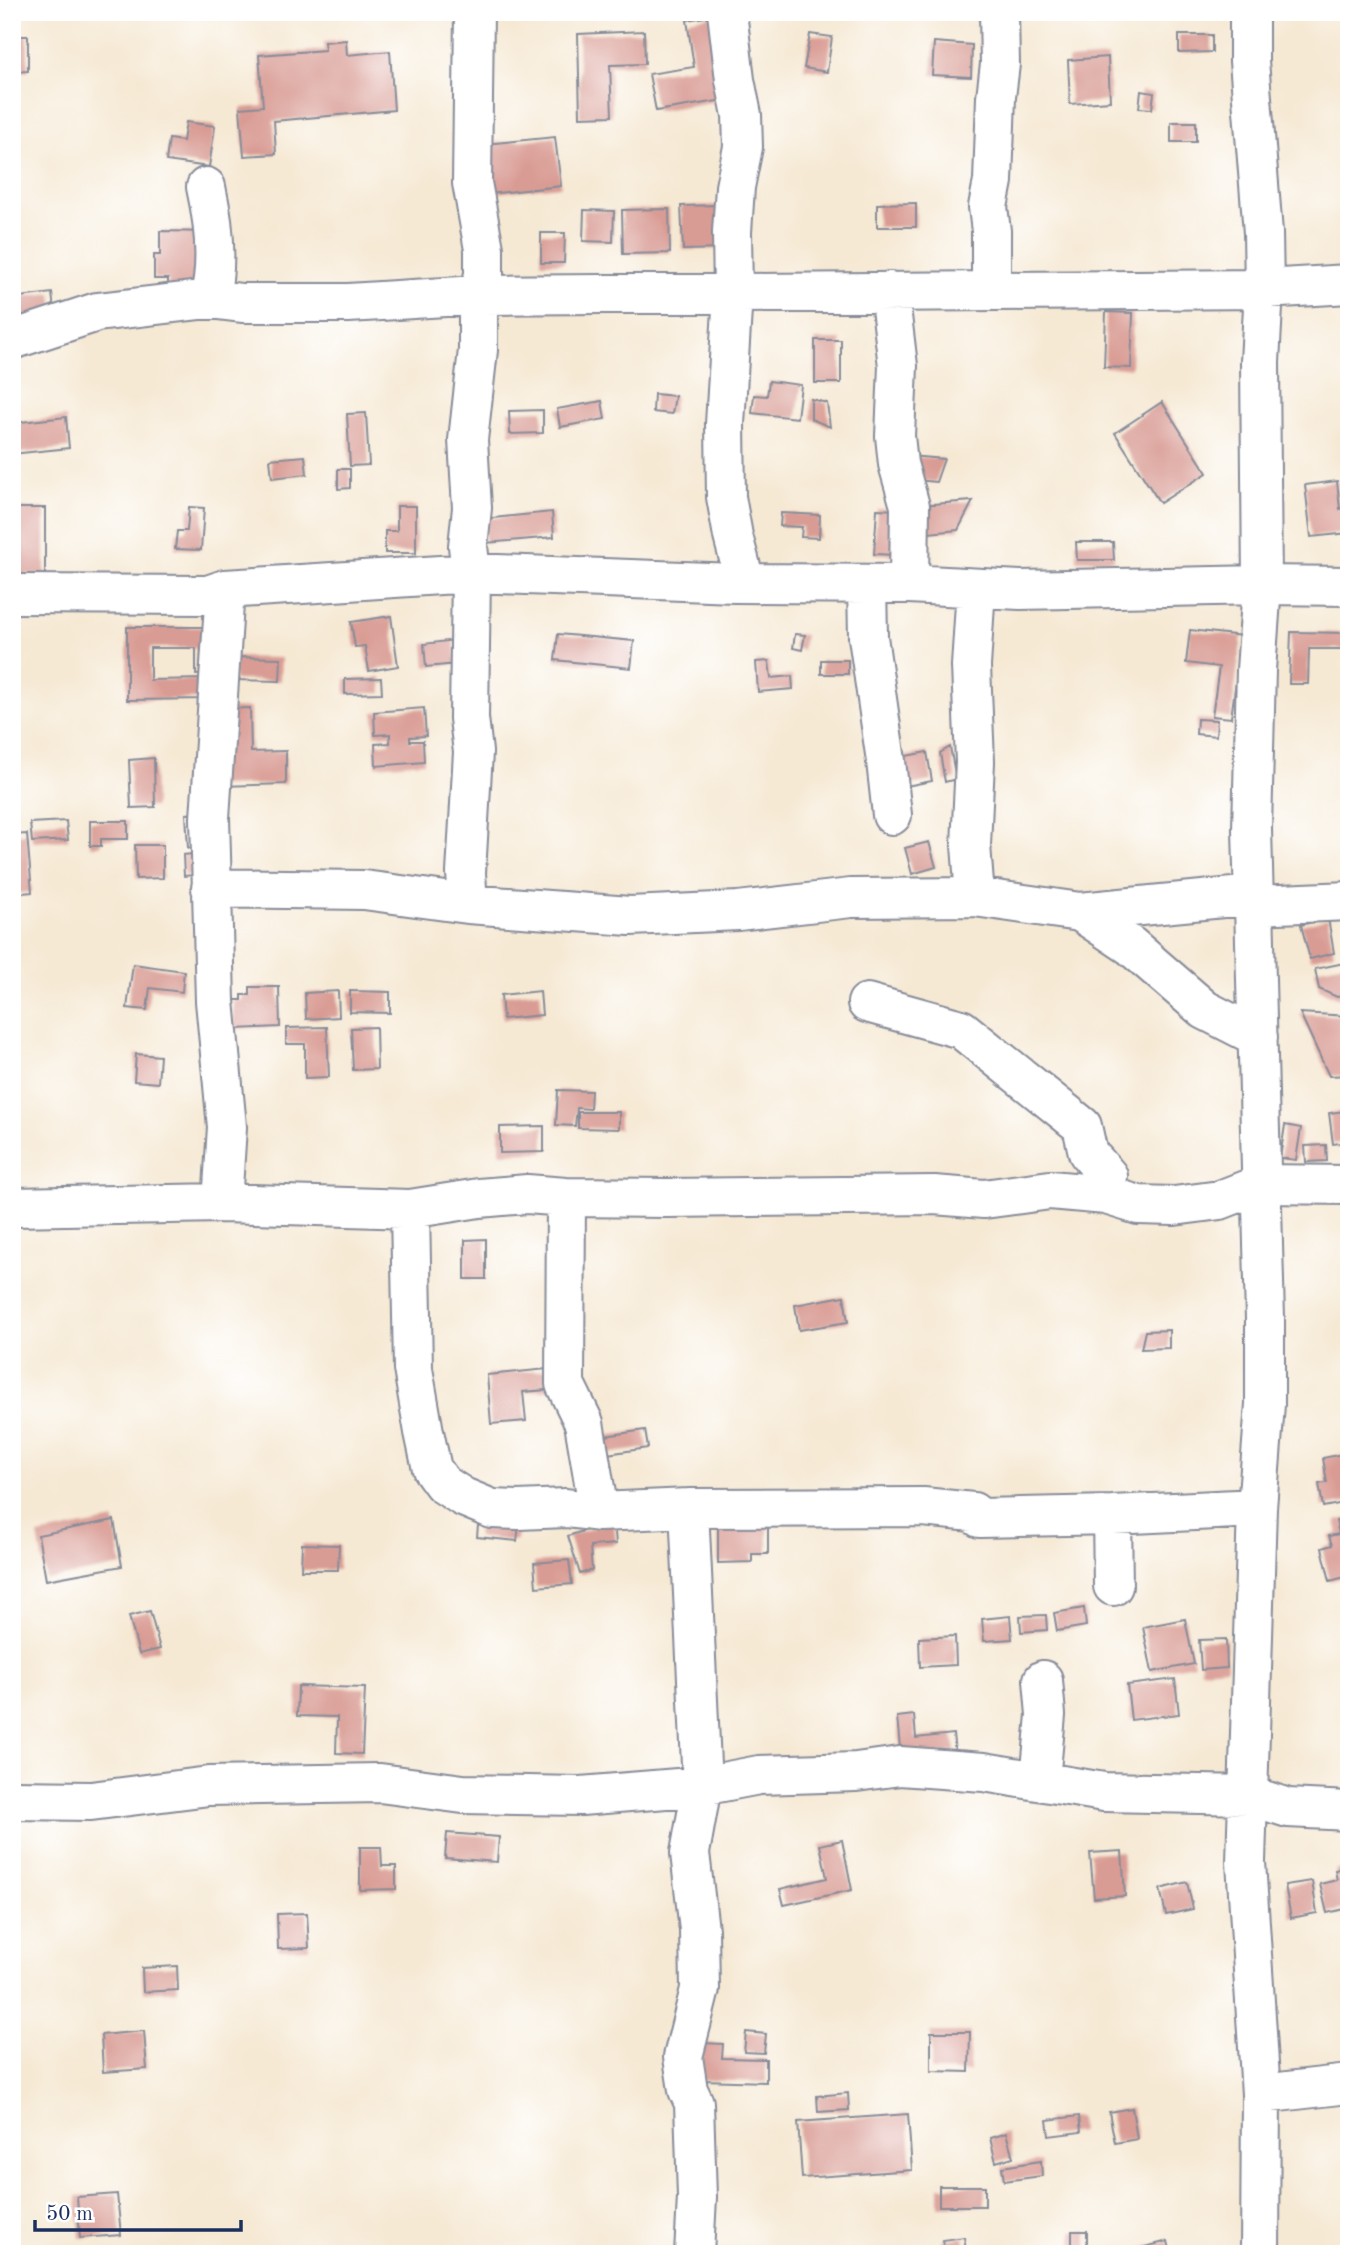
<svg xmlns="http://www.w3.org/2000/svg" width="1361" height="2266" font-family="'Old Standard TT',serif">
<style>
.building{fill:#d99c94}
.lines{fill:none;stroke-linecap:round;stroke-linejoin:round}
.minor-casing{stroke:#888c99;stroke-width:42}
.minor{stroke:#fff;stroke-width:38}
</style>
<rect width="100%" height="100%" fill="#fff"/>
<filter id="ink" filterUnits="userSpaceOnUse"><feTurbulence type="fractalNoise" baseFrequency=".0143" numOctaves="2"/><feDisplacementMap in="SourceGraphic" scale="14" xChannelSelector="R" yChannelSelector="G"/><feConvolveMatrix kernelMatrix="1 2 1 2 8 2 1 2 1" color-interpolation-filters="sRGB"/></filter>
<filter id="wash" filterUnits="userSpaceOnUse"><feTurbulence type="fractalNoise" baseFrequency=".00686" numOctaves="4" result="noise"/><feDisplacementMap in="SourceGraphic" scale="28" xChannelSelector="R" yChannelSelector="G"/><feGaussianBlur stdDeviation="1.57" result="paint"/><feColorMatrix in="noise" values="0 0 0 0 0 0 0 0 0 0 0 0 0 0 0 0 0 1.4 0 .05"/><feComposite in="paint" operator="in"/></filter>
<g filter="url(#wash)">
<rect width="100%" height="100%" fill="#f6e9d4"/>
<g id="blocks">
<!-- building -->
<path class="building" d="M 711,16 L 724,100 L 656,111 L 649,74 L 694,67 L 687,20 Z
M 644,31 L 645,64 L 610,65 L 612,116 L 580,117 L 578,34 Z
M 810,34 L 832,37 L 827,72 L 804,68 Z
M 1179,35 L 1212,35 L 1212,52 L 1179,53 Z
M 12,36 L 28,36 L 28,71 L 12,72 Z
M 346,40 L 347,55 L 390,51 L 394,110 L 274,121 L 276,154 L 244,156 L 240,108 L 263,106 L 259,55 L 325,50 L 324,42 Z
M 934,42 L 972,45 L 971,77 L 932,75 Z
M 1108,57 L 1110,101 L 1070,104 L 1068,60 Z
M 1141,91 L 1154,93 L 1152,109 L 1139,108 Z
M 186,122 L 215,126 L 209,167 L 166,161 L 169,139 L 183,141 Z
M 1171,122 L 1196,122 L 1196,142 L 1171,142 Z
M 555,137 L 561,186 L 480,195 L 475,145 Z
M 916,203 L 916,227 L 877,227 L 877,204 Z
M 722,205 L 723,249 L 683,250 L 681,206 Z
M 669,209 L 670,253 L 623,254 L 622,210 Z
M 584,210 L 614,211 L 613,242 L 583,241 Z
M 160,231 L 209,232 L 208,288 L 168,287 L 168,279 L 154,279 L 154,255 L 160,255 Z
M 541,233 L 565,233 L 564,263 L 541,263 Z
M 52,293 L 55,319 L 12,323 L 12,298 Z
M 1106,312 L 1133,313 L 1131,368 L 1104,367 Z
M 815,340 L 841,340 L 841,383 L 815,383 Z
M 769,381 L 801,385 L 797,418 L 752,413 L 754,395 L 767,396 Z
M 654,394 L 675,396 L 672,414 L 653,412 Z
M 811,399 L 827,403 L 830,427 L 811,419 Z
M 602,401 L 605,419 L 560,427 L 557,409 Z
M 1162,402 L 1207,473 L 1160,503 L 1115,433 Z
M 543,410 L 543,433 L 510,434 L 509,411 Z
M 366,413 L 369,465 L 350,466 L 347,414 Z
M 66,417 L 69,448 L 12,454 L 12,423 Z
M 305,456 L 307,474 L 272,478 L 270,459 Z
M 909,456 L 944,459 L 936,482 L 907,479 Z
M 338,469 L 350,469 L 350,488 L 338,489 Z
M 1337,481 L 1340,509 L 1349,508 L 1349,533 L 1311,537 L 1305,485 Z
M 973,501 L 958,530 L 919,534 L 921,505 Z
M 397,506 L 416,506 L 416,553 L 385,553 L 385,531 L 397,531 Z
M 189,507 L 204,508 L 201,550 L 175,549 L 177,531 L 187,531 Z
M 12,508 L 45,508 L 45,574 L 12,575 Z
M 877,509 L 897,510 L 895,555 L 874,554 Z
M 552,512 L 554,537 L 485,543 L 483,519 Z
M 781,513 L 820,515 L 819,538 L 801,537 L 802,527 L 780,526 Z
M 1076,542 L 1113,542 L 1114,560 L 1077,560 Z
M 391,616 L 398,666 L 369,671 L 365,646 L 355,647 L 351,622 Z
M 127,627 L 213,627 L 213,674 L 196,675 L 196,648 L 150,648 L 150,680 L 209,679 L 208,699 L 127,700 Z
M 1190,630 L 1242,636 L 1231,718 L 1212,716 L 1219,667 L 1186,663 Z
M 1291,632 L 1349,633 L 1349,649 L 1309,649 L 1308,684 L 1289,684 Z
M 558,634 L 634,641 L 631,668 L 555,660 Z
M 795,634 L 805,635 L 802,650 L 793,648 Z
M 454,640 L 457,664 L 426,667 L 424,644 Z
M 234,657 L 281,658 L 280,681 L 234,680 Z
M 821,660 L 848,660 L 848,674 L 821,674 Z
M 769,661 L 771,678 L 792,676 L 793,689 L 758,692 L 756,662 Z
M 381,678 L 382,693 L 345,694 L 345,679 Z
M 250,708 L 251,752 L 286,751 L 286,784 L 220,786 L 218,709 Z
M 424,708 L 426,736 L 410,737 L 410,741 L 423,741 L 424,762 L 376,766 L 375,744 L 390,743 L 390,734 L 375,735 L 374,712 Z
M 1197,719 L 1217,720 L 1216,736 L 1196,734 Z
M 950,747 L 956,779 L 945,782 L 940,753 Z
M 927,752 L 932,781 L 906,786 L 901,757 Z
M 154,758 L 155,807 L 131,808 L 129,760 Z
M 199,813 L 201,847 L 188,848 L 186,814 Z
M 66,821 L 68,840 L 32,842 L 30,823 Z
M 90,821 L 128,821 L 128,839 L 101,839 L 101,846 L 90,846 Z
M 27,834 L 32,892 L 12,894 L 12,835 Z
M 929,842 L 936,867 L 912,874 L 905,848 Z
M 135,845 L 163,845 L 163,878 L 136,879 Z
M 203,853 L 205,874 L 184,876 L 183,855 Z
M 1328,918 L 1334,953 L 1310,959 L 1301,925 Z
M 1349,962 L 1349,995 L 1337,997 L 1319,989 L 1315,969 Z
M 133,964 L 184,971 L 182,992 L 150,988 L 147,1010 L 127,1008 Z
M 250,987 L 279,987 L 280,1027 L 234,1029 L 233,1000 L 242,1000 L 242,995 L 250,995 Z
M 338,991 L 339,1017 L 306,1019 L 305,993 Z
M 350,991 L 390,992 L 390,1013 L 350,1012 Z
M 540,991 L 542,1015 L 503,1019 L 501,995 Z
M 1300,1013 L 1348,1016 L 1349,1075 L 1329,1076 Z
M 327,1027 L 329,1077 L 305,1078 L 305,1044 L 286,1044 L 286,1028 Z
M 376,1027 L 377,1069 L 353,1070 L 351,1028 Z
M 136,1054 L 160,1056 L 158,1083 L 134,1081 Z
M 558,1090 L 591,1091 L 590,1109 L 577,1108 L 575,1126 L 556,1125 Z
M 1344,1111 L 1348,1142 L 1333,1144 L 1329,1113 Z
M 578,1112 L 619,1112 L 619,1129 L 578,1128 Z
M 1285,1125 L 1301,1128 L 1296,1160 L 1280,1158 Z
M 544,1126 L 544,1152 L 500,1153 L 500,1127 Z
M 1326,1145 L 1327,1161 L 1306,1162 L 1305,1146 Z
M 486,1239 L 486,1279 L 465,1279 L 465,1240 Z
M 844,1296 L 848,1322 L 799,1330 L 795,1305 Z
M 1169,1330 L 1169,1348 L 1141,1349 L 1145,1331 Z
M 557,1368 L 559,1389 L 523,1392 L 526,1421 L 491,1424 L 487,1375 Z
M 645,1430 L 648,1448 L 607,1454 L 605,1436 Z
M 1343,1454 L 1349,1487 L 1349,1502 L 1323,1507 L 1319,1484 L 1327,1483 L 1323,1458 Z
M 479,1513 L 520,1517 L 517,1541 L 477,1537 Z
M 730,1518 L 768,1524 L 768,1554 L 752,1554 L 752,1562 L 718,1563 L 718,1527 L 730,1527 Z
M 1349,1518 L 1349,1576 L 1330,1581 L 1322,1548 L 1332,1545 L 1329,1536 L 1339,1534 L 1336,1521 Z
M 114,1520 L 122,1566 L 46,1580 L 38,1535 Z
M 614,1521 L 616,1544 L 590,1546 L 592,1570 L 580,1574 L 568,1536 Z
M 302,1544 L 339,1545 L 338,1570 L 301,1570 Z
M 569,1560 L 572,1584 L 536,1587 L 534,1563 Z
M 1084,1608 L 1086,1626 L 1057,1631 L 1054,1613 Z
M 150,1611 L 160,1649 L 139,1654 L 129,1616 Z
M 1046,1615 L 1047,1630 L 1021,1632 L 1020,1616 Z
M 1010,1616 L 1012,1639 L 984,1641 L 982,1619 Z
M 1185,1619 L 1194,1664 L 1152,1672 L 1143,1627 Z
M 955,1636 L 956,1665 L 920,1667 L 919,1638 Z
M 1226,1639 L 1227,1668 L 1201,1670 L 1199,1640 Z
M 1175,1679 L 1179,1714 L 1131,1720 L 1127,1685 Z
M 298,1686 L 365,1688 L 362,1754 L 336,1753 L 337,1717 L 297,1716 Z
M 914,1715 L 916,1738 L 953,1734 L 955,1752 L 901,1758 L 897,1717 Z
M 447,1833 L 499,1837 L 497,1862 L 445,1858 Z
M 842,1840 L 852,1890 L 784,1905 L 780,1889 L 827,1878 L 820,1845 Z
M 360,1847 L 381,1847 L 382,1866 L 396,1866 L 396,1889 L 360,1890 Z
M 1122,1851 L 1125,1896 L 1094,1898 L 1090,1853 Z
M 1349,1866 L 1349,1908 L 1327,1913 L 1320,1884 L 1337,1880 L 1335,1870 Z
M 1312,1881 L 1317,1913 L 1291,1918 L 1285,1885 Z
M 1187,1882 L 1193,1909 L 1166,1915 L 1160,1889 Z
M 307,1913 L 309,1948 L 278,1949 L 277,1914 Z
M 177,1966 L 178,1990 L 143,1992 L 142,1968 Z
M 144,2031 L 147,2069 L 103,2072 L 101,2035 Z
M 746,2032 L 766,2034 L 764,2053 L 744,2052 Z
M 931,2032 L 970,2032 L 969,2072 L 931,2071 Z
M 703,2043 L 723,2044 L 722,2058 L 766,2059 L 766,2082 L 702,2080 Z
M 848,2093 L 849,2110 L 818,2112 L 817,2096 Z
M 1132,2108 L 1137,2139 L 1115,2143 L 1109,2112 Z
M 908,2114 L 912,2170 L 802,2178 L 798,2122 Z
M 1079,2116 L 1081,2132 L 1049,2136 L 1047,2120 Z
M 1006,2133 L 1013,2157 L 996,2162 L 990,2138 Z
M 1041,2161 L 1042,2176 L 1004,2181 L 1002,2167 Z
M 939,2186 L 985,2186 L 985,2206 L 939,2206 Z
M 117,2194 L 121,2235 L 80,2238 L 77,2197 Z
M 1072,2231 L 1087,2231 L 1087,2254 L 1072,2254 Z
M 964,2237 L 966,2250 L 945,2253 L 942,2240 Z
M 1168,2241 L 1171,2254 L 1122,2254 L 1122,2253 Z"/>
</g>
</g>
<g filter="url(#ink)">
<use href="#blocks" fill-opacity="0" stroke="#888c99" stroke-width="2"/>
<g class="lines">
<defs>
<path id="minor" d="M 727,12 L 735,80 L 742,115 L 743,147 L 735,187 L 732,232 L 733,293 L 725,424 L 726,497 L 733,536 L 745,582
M 1249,12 L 1249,61 L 1263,233 L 1264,289 L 1260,362 L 1262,585 L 1256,670 L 1252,829 L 1265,1319 L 1265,1404 L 1257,1508 L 1246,1862 L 1261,2094 L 1260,2254
M 206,187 C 214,223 219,263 209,299
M 991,290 L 991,231 L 988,207 L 993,181 L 996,97 L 1000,64 L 999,12
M 889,291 L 898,366 L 895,436 L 898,464 L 910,506 L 909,584
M 12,340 L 97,312 L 209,299 L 242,303 L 348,303 L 478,295 L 1264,289 L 1349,284
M 867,584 L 868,637 L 886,761 L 892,815
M 12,594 L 208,595 L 225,589 L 471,573 L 735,583 L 909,584 L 1020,590 L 1262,585 L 1349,586
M 211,888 L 364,890 L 468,904 L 630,916 L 738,911 L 851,898 L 975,897 L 1080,912 L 1254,895
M 975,897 L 971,845 L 975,762 L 971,666 L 976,588
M 468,904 L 466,873 L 473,752 L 469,718 L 471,573 L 468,546 L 472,508 L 468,440 L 478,350 L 478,295 L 484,275 L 484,249 L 472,183 L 474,12
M 1255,905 L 1349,901
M 1080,912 L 1131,946 L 1205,1010 L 1258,1037
M 867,1003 L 961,1029 L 1082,1126 L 1088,1153 L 1108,1176 L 1106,1195
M 566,1197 L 565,1384 L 584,1423 L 599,1512
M 222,1203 L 227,1127 L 215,1001 L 210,818 L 225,589
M 12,1207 L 222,1203 L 410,1209 L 479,1198 L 527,1194 L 566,1197 L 667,1198 L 934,1195 L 984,1199 L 1050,1190 L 1106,1195 L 1138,1205 L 1174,1206 L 1220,1200 L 1261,1184 L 1349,1185
M 410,1209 L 413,1369 L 424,1432 L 432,1469 L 443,1484 L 463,1497 L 492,1509 L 518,1510 L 566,1508 L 599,1512 L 689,1508 L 923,1507 L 973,1512 L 980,1518 L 1112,1515 L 1257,1508
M 689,1508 L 702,1786 L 690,1853 L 699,1930 L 700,1989 L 683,2057 L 688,2090 L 694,2103 L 697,2197 L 694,2254
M 1112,1515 L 1113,1586
M 1040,1781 L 1046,1715 L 1043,1680
M 12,1800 L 91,1801 L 209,1786 L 380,1783 L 463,1794 L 581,1796 L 702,1786 L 759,1775 L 856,1772 L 900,1766 L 984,1772 L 1104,1792 L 1248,1795 L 1288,1808 L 1349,1811
M 1261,2094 L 1349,2084"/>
</defs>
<!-- minor casing -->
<use href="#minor" class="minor-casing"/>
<!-- minor -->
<use href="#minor" class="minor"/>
</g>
</g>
<!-- margin -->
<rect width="1361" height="2266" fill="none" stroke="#fff" stroke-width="42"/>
<!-- scale -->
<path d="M35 2220v10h206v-10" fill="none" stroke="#1b2f5e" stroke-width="3.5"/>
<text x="46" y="2220" font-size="21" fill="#1b2f5e" stroke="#ffffff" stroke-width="5" paint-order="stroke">50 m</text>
</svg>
